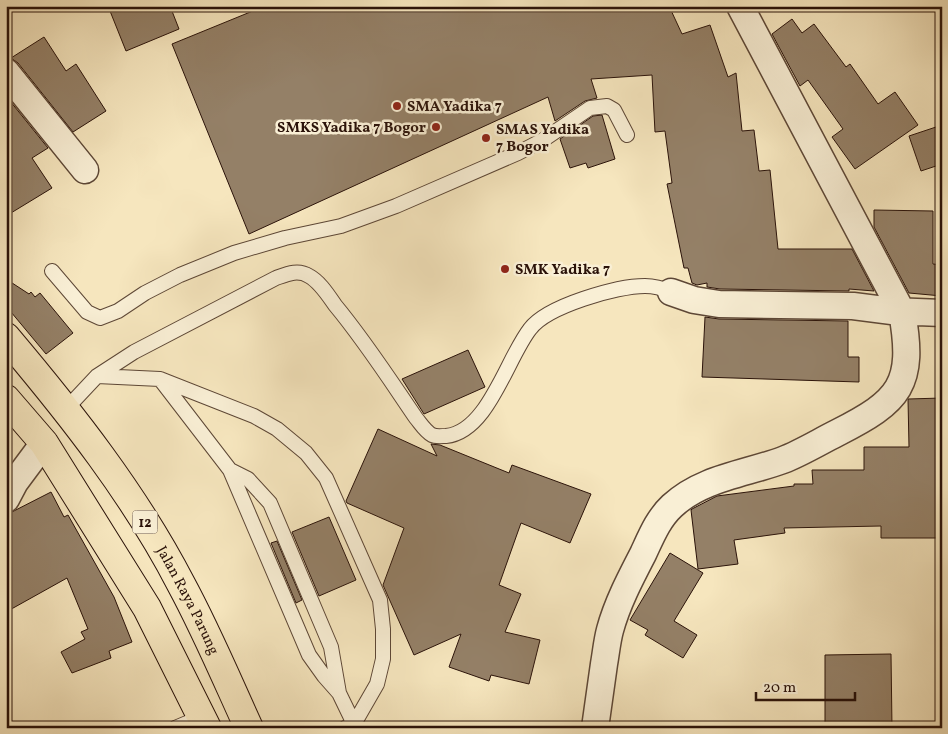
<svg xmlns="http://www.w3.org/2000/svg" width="948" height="734" font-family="Vollkorn,serif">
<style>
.building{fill:#948067;stroke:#2a1209}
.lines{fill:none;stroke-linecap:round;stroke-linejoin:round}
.service-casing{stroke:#5d4736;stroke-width:16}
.minor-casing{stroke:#5d4736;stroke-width:29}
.trunk-casing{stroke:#2a1209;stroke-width:30}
.service{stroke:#f9efd5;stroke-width:14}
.minor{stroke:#f9efd5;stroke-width:26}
.trunk{stroke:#f6e6be;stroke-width:28}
.poi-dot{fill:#8f2418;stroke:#f9efd5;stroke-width:2}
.labels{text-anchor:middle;stroke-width:5;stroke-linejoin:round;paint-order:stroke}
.shield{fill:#f9efd5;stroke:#685446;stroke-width:1}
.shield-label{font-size:14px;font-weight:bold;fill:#2a1209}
.poi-label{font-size:15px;font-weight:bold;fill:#2a1209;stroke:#f9efd5;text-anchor:start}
.street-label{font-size:15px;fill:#2a1209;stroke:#f9efd5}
</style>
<rect width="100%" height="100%" fill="#f6e6be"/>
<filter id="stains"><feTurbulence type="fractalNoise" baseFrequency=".004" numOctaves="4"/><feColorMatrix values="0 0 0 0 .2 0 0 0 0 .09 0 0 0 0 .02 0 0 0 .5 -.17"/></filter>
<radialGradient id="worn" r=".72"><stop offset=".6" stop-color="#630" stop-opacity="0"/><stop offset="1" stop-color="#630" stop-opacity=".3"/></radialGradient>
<!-- building -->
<path class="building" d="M 108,6 L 170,6 L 179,29 L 126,51 Z
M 265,6 L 669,6 L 682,34 L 710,25 L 728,77 L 736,73 L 742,131 L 754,130 L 759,171 L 770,170 L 778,249 L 852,249 L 874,291 L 849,289 L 849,291 L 720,289 L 707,287 L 707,283 L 697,285 L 692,283 L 688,268 L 684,268 L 667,184 L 672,183 L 665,131 L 655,132 L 652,75 L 591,79 L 597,98 L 585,101 L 555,121 L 548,97 L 249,234 L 172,44 Z
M 792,19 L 802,33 L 814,24 L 846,67 L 850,64 L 878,104 L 895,92 L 918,125 L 855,169 L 832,137 L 843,129 L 808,80 L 800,86 L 772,34 Z
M 44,37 L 66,71 L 76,64 L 106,111 L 73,132 L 18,63 L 11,58 Z
M 6,96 L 48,148 L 32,158 L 52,188 L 6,216 Z
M 602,115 L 615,159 L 588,168 L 586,163 L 570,168 L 560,139 L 593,116 Z
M 942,125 L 942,164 L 921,171 L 909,136 Z
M 874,210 L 933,211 L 933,264 L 942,265 L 942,296 L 909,293 L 874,227 Z
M 6,279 L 29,294 L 31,292 L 35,297 L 40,293 L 73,333 L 46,354 L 6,306 Z
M 705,317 L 719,319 L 848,321 L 848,357 L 859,357 L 859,382 L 702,377 Z
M 468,350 L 485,387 L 424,414 L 402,379 Z
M 942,398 L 942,538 L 881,538 L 881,526 L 784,528 L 785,533 L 734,540 L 738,564 L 698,569 L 691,510 L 692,509 L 717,496 L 794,486 L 794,484 L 813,484 L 812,470 L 864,470 L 864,447 L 909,447 L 908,399 Z
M 378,429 L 437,456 L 431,444 L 440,445 L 509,473 L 512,465 L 591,494 L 570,543 L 521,523 L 499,585 L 521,594 L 505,632 L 540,640 L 529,684 L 491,675 L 489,681 L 449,667 L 461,634 L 414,655 L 383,585 L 404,528 L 347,503 L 346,501 Z
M 51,492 L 64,517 L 68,515 L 114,597 L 132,642 L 109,651 L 111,658 L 72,673 L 61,652 L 85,639 L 81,632 L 88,629 L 67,578 L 6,612 L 6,515 Z
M 329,517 L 356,580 L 319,596 L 292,532 Z
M 277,541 L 302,600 L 296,603 L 271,543 Z
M 670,553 L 703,573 L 674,621 L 697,635 L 683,658 L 645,635 L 648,630 L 630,620 Z
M 891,654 L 892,728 L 825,728 L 825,655 Z"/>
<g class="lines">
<defs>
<path id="service" d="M 52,271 L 87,312 L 100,318 L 118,311 L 145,293 L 180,275 L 234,253 L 285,238 L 341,226 L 396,206 L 518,153 L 543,140 L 590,108 L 607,106 L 614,110 L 627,135
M 97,376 L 160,379 L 254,416 L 277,429 L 306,453 L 326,478 L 380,600 L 383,629 L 383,659 L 377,684 L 354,724 L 345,728
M 160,379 L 230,470 L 309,655 L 324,676 L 339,693 L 354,724
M 66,409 L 97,376 L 134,352 L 276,278 C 287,274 298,269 309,276 C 320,282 328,295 335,305 C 365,341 390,380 416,418 C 421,424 425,431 432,435 C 436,437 442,436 446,436 C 488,432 507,358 530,329 C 547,306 617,286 645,286 C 655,286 662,288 671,292
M 230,470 L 248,479 L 270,503 L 331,647 L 339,693
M 175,728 L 201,717"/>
<path id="minor" d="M 6,72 L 85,170
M 671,292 L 694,300 L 719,304 L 853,306 L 892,311 L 942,313
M 6,499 L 15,482 L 44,443
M 595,728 C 598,707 601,685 604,664 C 606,653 607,641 610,630 C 617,604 630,579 643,554 C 651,537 658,519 672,506 C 702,478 745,474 783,460 C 801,453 819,442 837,433 C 900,401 915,385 902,312 L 740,6"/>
<g id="trunk">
<path id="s1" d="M 6,337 C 71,414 135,495 181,584 C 206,630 227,680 249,728"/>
<path d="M 6,399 L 44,443 L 147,608 L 207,728"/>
</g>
</defs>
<!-- service casing -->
<use href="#service" class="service-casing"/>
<!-- minor casing -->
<use href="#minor" class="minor-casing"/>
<!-- trunk casing -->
<use href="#trunk" class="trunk-casing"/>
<!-- service -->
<use href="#service" class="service"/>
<!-- minor -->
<use href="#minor" class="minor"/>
<!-- trunk -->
<use href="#trunk" class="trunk"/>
</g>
<!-- markers -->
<g class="poi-dot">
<circle cx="397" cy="106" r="5"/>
<circle cx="436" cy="127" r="5"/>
<circle cx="486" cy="138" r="5"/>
<circle cx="505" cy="269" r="5"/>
</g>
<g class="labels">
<!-- shield labels -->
<rect class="shield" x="132.5" y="510.5" width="25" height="23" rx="4"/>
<g class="shield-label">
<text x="145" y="527">12</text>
</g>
<!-- poi labels -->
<g class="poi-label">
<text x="407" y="111">SMA Yadika 7</text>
<text x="426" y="132" text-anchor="end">SMKS Yadika 7 Bogor</text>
<text x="496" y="134">SMAS Yadika<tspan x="496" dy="17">7 Bogor</tspan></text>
<text x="515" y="274">SMK Yadika 7</text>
</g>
<!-- street labels -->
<g class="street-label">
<text dy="5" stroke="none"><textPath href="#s1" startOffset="321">Jalan Raya Parung</textPath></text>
</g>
</g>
<!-- margin -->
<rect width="948" height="734" fill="none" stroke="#f6e6be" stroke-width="25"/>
<rect x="8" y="8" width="933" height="719" fill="none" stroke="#2a1209" stroke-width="2.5"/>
<rect x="12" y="12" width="923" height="709" fill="none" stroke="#2a1209"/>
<!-- scale -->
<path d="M756 692v8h99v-8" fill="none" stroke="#2a1209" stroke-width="2.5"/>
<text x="763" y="692" font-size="15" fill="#2a1209" stroke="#f9efd5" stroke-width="4" paint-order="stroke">20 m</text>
<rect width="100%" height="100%" filter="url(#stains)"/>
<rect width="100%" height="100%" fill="url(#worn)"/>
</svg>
